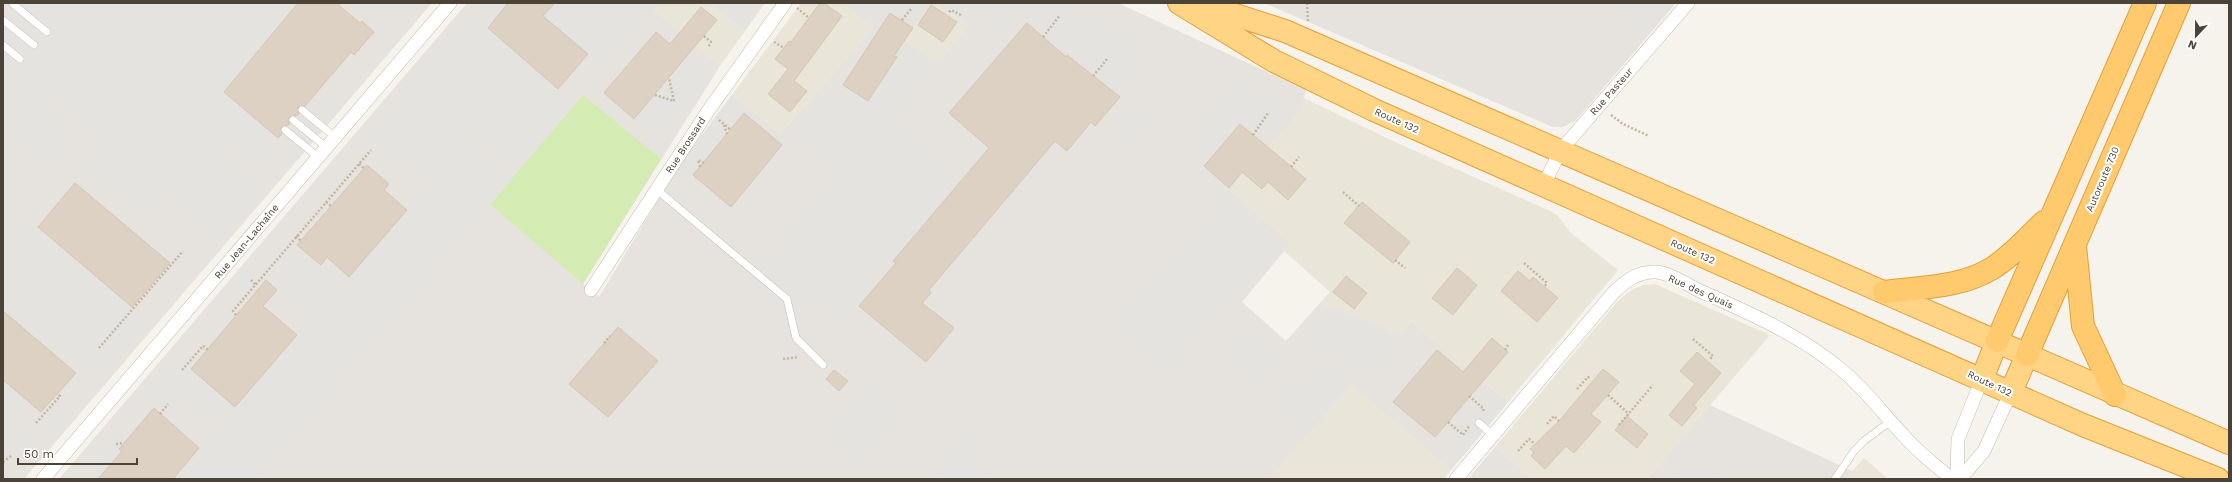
<svg xmlns="http://www.w3.org/2000/svg" width="2232" height="482" font-family="'Work Sans',sans-serif">
<style>
.residential{fill:#eae5d9}
.industrial{fill:#e6e2dd}
.green{fill:#d4ecb3}
.parking{fill:#e5e3e0}
.building{fill:#dcd1c3;stroke:#d4c6b3}
.lines{fill:none;stroke-linecap:round;stroke-linejoin:round}
.service-casing{stroke:#c3baad;stroke-width:8}
.minor-casing{stroke:#c3baad;stroke-width:14}
.trunk-casing{stroke:#e59f37;stroke-width:24}
.motorway-casing{stroke:#e59f37;stroke-width:24}
.path{stroke:#c5b69e;stroke-width:2.5;stroke-dasharray:2 2;stroke-linecap:butt}
.service{stroke:#fff;stroke-width:7}
.minor{stroke:#fff;stroke-width:13}
.trunk{stroke:#ffd485;stroke-width:22}
.motorway{stroke:#ffca6e;stroke-width:22}
.labels{text-anchor:middle;stroke-width:4;stroke-linejoin:round;paint-order:stroke}
.street-label{font-size:10px;fill:#4b4338;stroke:#fff}
</style>
<rect width="100%" height="100%" fill="#f6f3ec"/>
<!-- residential -->
<path class="residential" d="M 660,3 L 709,3 L 745,31 L 720,66 L 654,10 Z
M 801,3 L 844,3 L 873,28 L 780,134 L 732,95 Z
M 931,3 L 935,3 L 969,25 L 937,64 L 905,40 Z
M 1304,98 L 1395,142 L 1550,211 L 1558,216 L 1571,233 L 1618,270 L 1508,402 L 1411,321 L 1400,334 L 1320,303 L 1330,292 L 1284,251 L 1289,244 L 1230,190 L 1301,111 Z
M 1655,284 L 1770,335 L 1647,479 L 1532,479 L 1495,447 L 1619,300 L 1632,290 L 1643,285 Z
M 1351,383 L 1451,470 L 1444,479 L 1269,479 Z
M 1864,458 L 1888,479 L 1845,479 Z"/>
<!-- industrial -->
<path class="industrial" d="M 3,3 L 432,3 L 24,479 L 3,479 Z
M 467,3 L 660,3 L 654,10 L 720,66 L 583,284 L 599,297 L 680,164 L 732,95 L 780,134 L 873,28 L 844,3 L 931,3 L 905,40 L 937,64 L 969,25 L 935,3 L 1118,3 L 1306,90 L 1301,111 L 1230,190 L 1290,244 L 1242,302 L 1286,341 L 1320,303 L 1400,334 L 1411,321 L 1508,402 L 1451,470 L 1351,384 L 1269,479 L 59,479 Z
M 1264,3 L 1676,3 L 1576,120 L 1563,127 L 1553,127 Z
M 1710,405 L 1837,464 L 1852,471 L 1845,479 L 1647,479 Z
M 1495,447 L 1532,479 L 1468,479 Z"/>
<!-- green -->
<path class="green" d="M 583,95 L 661,159 L 583,284 L 490,204 Z"/>
<!-- parking -->
<path class="parking" d="M 14,3 L 298,3 L 224,92 L 278,138 L 312,99 L 317,103 L 342,108 L 298,159 L 282,145 L 261,167 L 234,143 L 220,159 L 260,193 L 221,239 L 167,193 L 144,218 L 81,165 L 103,138 L 41,85 L 37,90 L 62,112 L 50,129 L 65,143 L 46,166 L 3,130 L 3,15 Z
M 345,3 L 421,3 L 409,17 L 393,4 L 396,13 L 380,32 Z
M 477,3 L 508,3 L 488,28 L 575,104 L 515,174 L 443,112 L 438,118 L 511,180 L 475,223 L 402,160 L 399,163 L 367,135 L 410,84 L 408,82 Z
M 552,3 L 660,3 L 605,68 L 543,16 L 553,5 Z
M 709,3 L 765,3 L 745,31 Z
M 844,3 L 931,3 L 915,26 L 892,11 L 878,32 Z
M 935,3 L 1057,3 L 1092,18 L 1146,53 L 1121,95 L 1024,16 L 1008,34 L 981,11 L 969,25 Z
M 1607,3 L 1665,3 L 1639,32 Z
M 908,42 L 937,64 L 892,118 L 959,175 L 838,319 L 815,300 L 793,326 L 778,330 L 772,305 L 737,276 L 757,252 L 767,259 L 812,206 L 843,177 L 789,135 L 828,90 L 835,96 L 843,85 L 868,101 Z
M 686,58 L 712,79 L 661,139 L 634,119 Z
M 1235,82 L 1293,114 L 1277,133 L 1260,134 L 1244,120 L 1207,162 L 1187,144 Z
M 732,95 L 748,108 L 693,175 L 680,164 Z
M 1135,104 L 1152,118 L 1125,149 L 1107,136 Z
M 426,186 L 472,226 L 285,444 L 283,442 L 265,462 L 195,402 L 192,405 L 185,400 L 172,416 L 156,403 L 119,449 L 122,451 L 100,477 L 85,465 L 122,421 L 132,429 L 142,417 L 134,415 L 137,396 L 152,391 L 179,359 L 235,407 L 297,335 L 311,318 L 273,287 L 280,279 L 291,289 L 294,285 L 262,259 L 282,235 L 341,286 Z
M 1227,195 L 1282,243 L 1163,374 L 1112,328 Z
M 10,207 L 147,324 L 97,381 L 3,300 L 3,215 Z
M 245,262 L 261,276 L 248,290 L 232,278 Z
M 1334,308 L 1400,334 L 1395,349 L 1372,370 L 1303,342 Z
M 1247,323 L 1281,354 L 1260,386 L 1220,351 Z
M 1323,364 L 1348,386 L 1309,432 L 1289,415 L 1270,390 L 1281,391 L 1292,388 L 1319,365 Z
M 3,380 L 24,398 L 5,420 L 33,444 L 18,461 L 3,445 Z
M 867,385 L 899,412 L 854,462 L 835,446 L 839,437 L 831,415 L 839,416 L 849,412 L 857,404 L 866,390 Z
M 1497,394 L 1508,402 L 1463,456 L 1452,447 Z
M 53,399 L 69,413 L 50,435 L 34,421 Z
M 972,428 L 986,464 L 988,479 L 944,479 L 935,471 Z
M 220,429 L 265,468 L 255,479 L 176,479 Z
M 1685,465 L 1728,479 L 1673,479 Z"/>
<!-- building -->
<path class="building" d="M 298,3 L 336,3 L 360,23 L 362,21 L 374,32 L 354,55 L 351,52 L 305,106 L 298,107 L 299,114 L 296,116 L 289,117 L 288,120 L 290,124 L 281,127 L 282,134 L 278,138 L 224,92 Z
M 508,3 L 555,3 L 543,16 L 588,54 L 558,89 L 488,28 Z
M 820,3 L 824,3 L 842,16 L 794,81 L 807,91 L 790,112 L 768,94 L 788,69 L 775,59 L 789,41 L 791,42 Z
M 931,5 L 957,22 L 943,42 L 918,25 Z
M 701,7 L 717,20 L 634,119 L 604,93 L 656,32 L 670,44 Z
M 890,13 L 913,28 L 894,56 L 897,57 L 868,101 L 843,85 Z
M 1027,23 L 1066,57 L 1067,55 L 1120,97 L 1095,126 L 1091,122 L 1067,151 L 1055,141 L 929,290 L 931,293 L 922,303 L 954,328 L 926,362 L 859,306 L 896,263 L 893,261 L 989,148 L 949,113 Z
M 744,113 L 782,145 L 731,207 L 693,175 Z
M 1240,124 L 1306,179 L 1288,200 L 1268,182 L 1262,189 L 1242,172 L 1229,188 L 1204,166 Z
M 367,165 L 389,184 L 384,190 L 407,210 L 349,277 L 327,257 L 321,265 L 297,245 Z
M 75,183 L 170,263 L 132,307 L 38,227 Z
M 1362,202 L 1410,242 L 1393,263 L 1344,223 Z
M 1457,268 L 1477,285 L 1453,315 L 1432,298 Z
M 1518,271 L 1530,281 L 1533,277 L 1558,298 L 1537,322 L 1501,291 Z
M 1346,276 L 1367,293 L 1354,309 L 1333,292 Z
M 266,280 L 277,290 L 263,306 L 297,335 L 235,407 L 191,369 Z
M 3,311 L 76,373 L 41,412 L 3,380 Z
M 618,327 L 658,361 L 608,417 L 569,384 Z
M 1492,338 L 1508,352 L 1435,437 L 1393,402 L 1437,350 L 1463,372 Z
M 1697,352 L 1721,373 L 1694,405 L 1697,408 L 1682,426 L 1669,415 L 1695,384 L 1680,371 Z
M 1603,369 L 1619,382 L 1591,414 L 1601,422 L 1574,453 L 1566,446 L 1545,469 L 1531,456 L 1534,452 L 1530,449 L 1559,421 Z
M 834,370 L 848,381 L 839,391 L 826,379 Z
M 154,408 L 199,448 L 173,479 L 98,479 L 122,451 L 119,449 Z
M 1627,416 L 1648,434 L 1637,448 L 1615,430 Z"/>
<g class="lines">
<defs>
<path id="service" d="M 13,4 L 47,32
M 3,20 L 34,45
M 3,45 L 20,59
M 302,110 L 335,137
M 293,120 L 326,147
M 285,130 L 318,157
M 656,189 L 787,299 L 796,338 L 823,365
M 1479,423 L 1493,435
M 1835,479 L 1854,451 L 1865,440 L 1891,421"/>
<path id="minor" d="M 1544,185 L 1560,151 L 1688,3
M 591,290 L 708,111 L 785,3
M 43,479 L 450,3
M 1456,479 L 1614,292 C 1626,281 1638,271 1656,272 C 1670,273 1686,284 1698,290 C 1749,313 1799,334 1843,371 C 1866,390 1884,415 1905,437 C 1919,453 1936,466 1952,479
M 1957,479 L 1958,439 L 1982,379
M 1960,479 L 1984,451 L 2011,392"/>
<path id="trunk" d="M 1179,3 L 1274,61 L 1374,110 L 2083,425 L 2218,479
M 1198,3 L 1285,31 L 2229,443
M 1982,379 L 1997,341
M 2011,392 L 2027,355"/>
<path id="motorway" d="M 2075,246 L 2083,326 L 2115,395
M 1884,292 C 1921,287 1959,288 1991,269 C 2011,257 2028,237 2044,222
M 1997,341 L 2145,3
M 2027,355 L 2179,3"/>
</defs>
<!-- service casing -->
<use href="#service" class="service-casing"/>
<!-- minor casing -->
<use href="#minor" class="minor-casing"/>
<!-- trunk casing -->
<use href="#trunk" class="trunk-casing"/>
<!-- motorway casing -->
<use href="#motorway" class="motorway-casing"/>
<!-- path -->
<path class="path" d="M 1307,3 L 1308,21
M 797,8 L 809,18
M 949,12 L 951,10 L 961,15
M 902,20 L 911,9
M 704,36 L 711,42 L 708,48
M 1043,37 L 1060,15
M 774,42 L 784,48
M 1093,76 L 1108,58
M 655,95 L 674,101 L 669,78
M 1611,115 L 1623,124 L 1649,136
M 719,120 L 731,130
M 724,125 L 727,134
M 1253,135 L 1268,113
M 359,164 L 364,168
M 700,167 L 698,160 L 704,163
M 1291,167 L 1299,157
M 1343,192 L 1359,206
M 326,202 L 331,206
M 296,236 L 301,241
M 1395,260 L 1405,268
M 1524,263 L 1547,283 L 1545,286
M 251,280 L 256,285
M 236,315 L 233,311 L 371,150
M 1693,339 L 1713,356 L 1710,359
M 604,343 L 610,336
M 99,348 L 183,251
M 1505,350 L 1508,345
M 783,359 L 799,357
M 182,370 L 203,346 L 208,350
M 1577,389 L 1588,377 L 1590,379
M 1608,395 L 1629,414
M 1469,396 L 1484,409 L 1482,412
M 160,414 L 168,404
M 1448,422 L 1463,435 L 1469,426
M 36,423 L 60,396 L 57,394
M 1547,424 L 1554,416 L 1559,421
M 1619,425 L 1653,385
M 116,444 L 124,443
M 1518,451 L 1529,439 L 1535,444
M 3,462 L 11,456"/>
<!-- service -->
<use href="#service" class="service"/>
<!-- minor -->
<use href="#minor" class="minor"/>
<!-- trunk -->
<use href="#trunk" class="trunk"/>
<!-- motorway -->
<use href="#motorway" class="motorway"/>
</g>
<g class="labels">
<!-- street labels -->
<g class="street-label">
<text transform="translate(1611 91) rotate(-49)" y="4">Rue Pasteur</text>
<text transform="translate(1397 120) rotate(24)" y="4">Route 132</text>
<text transform="translate(685 145) rotate(-57)" y="4">Rue Brossard</text>
<text transform="translate(2102 179) rotate(-67)" y="4">Autoroute 730</text>
<text transform="translate(246 241) rotate(-50)" y="4">Rue Jean-Lachaîne</text>
<text transform="translate(1693 251) rotate(24)" y="4">Route 132</text>
<text transform="translate(1701 291) rotate(24)" y="4">Rue des Quais</text>
<text transform="translate(1990 383) rotate(25)" y="4">Route 132</text>
</g>
</g>
<!-- border -->
<rect width="2232" height="482" fill="none" stroke="#4b4338" stroke-width="8"/>
<!-- north arrow -->
<g transform="translate(2196 36) rotate(202)" stroke="#ffffff" stroke-width="3" paint-order="stroke">
<path d="M0-3L7 15L0 10L-7 15Z" fill="#4b4338"/>
<text y="-6" font-size="11" font-weight="bold" text-anchor="middle" fill="#4b4338">N</text>
</g>
<!-- scale -->
<path d="M18 458v6h119v-6" fill="none" stroke="#4b4338" stroke-width="2"/>
<text x="24" y="458" font-size="12" fill="#4b4338" stroke="#ffffff" stroke-width="3" paint-order="stroke">50 m</text>
</svg>
